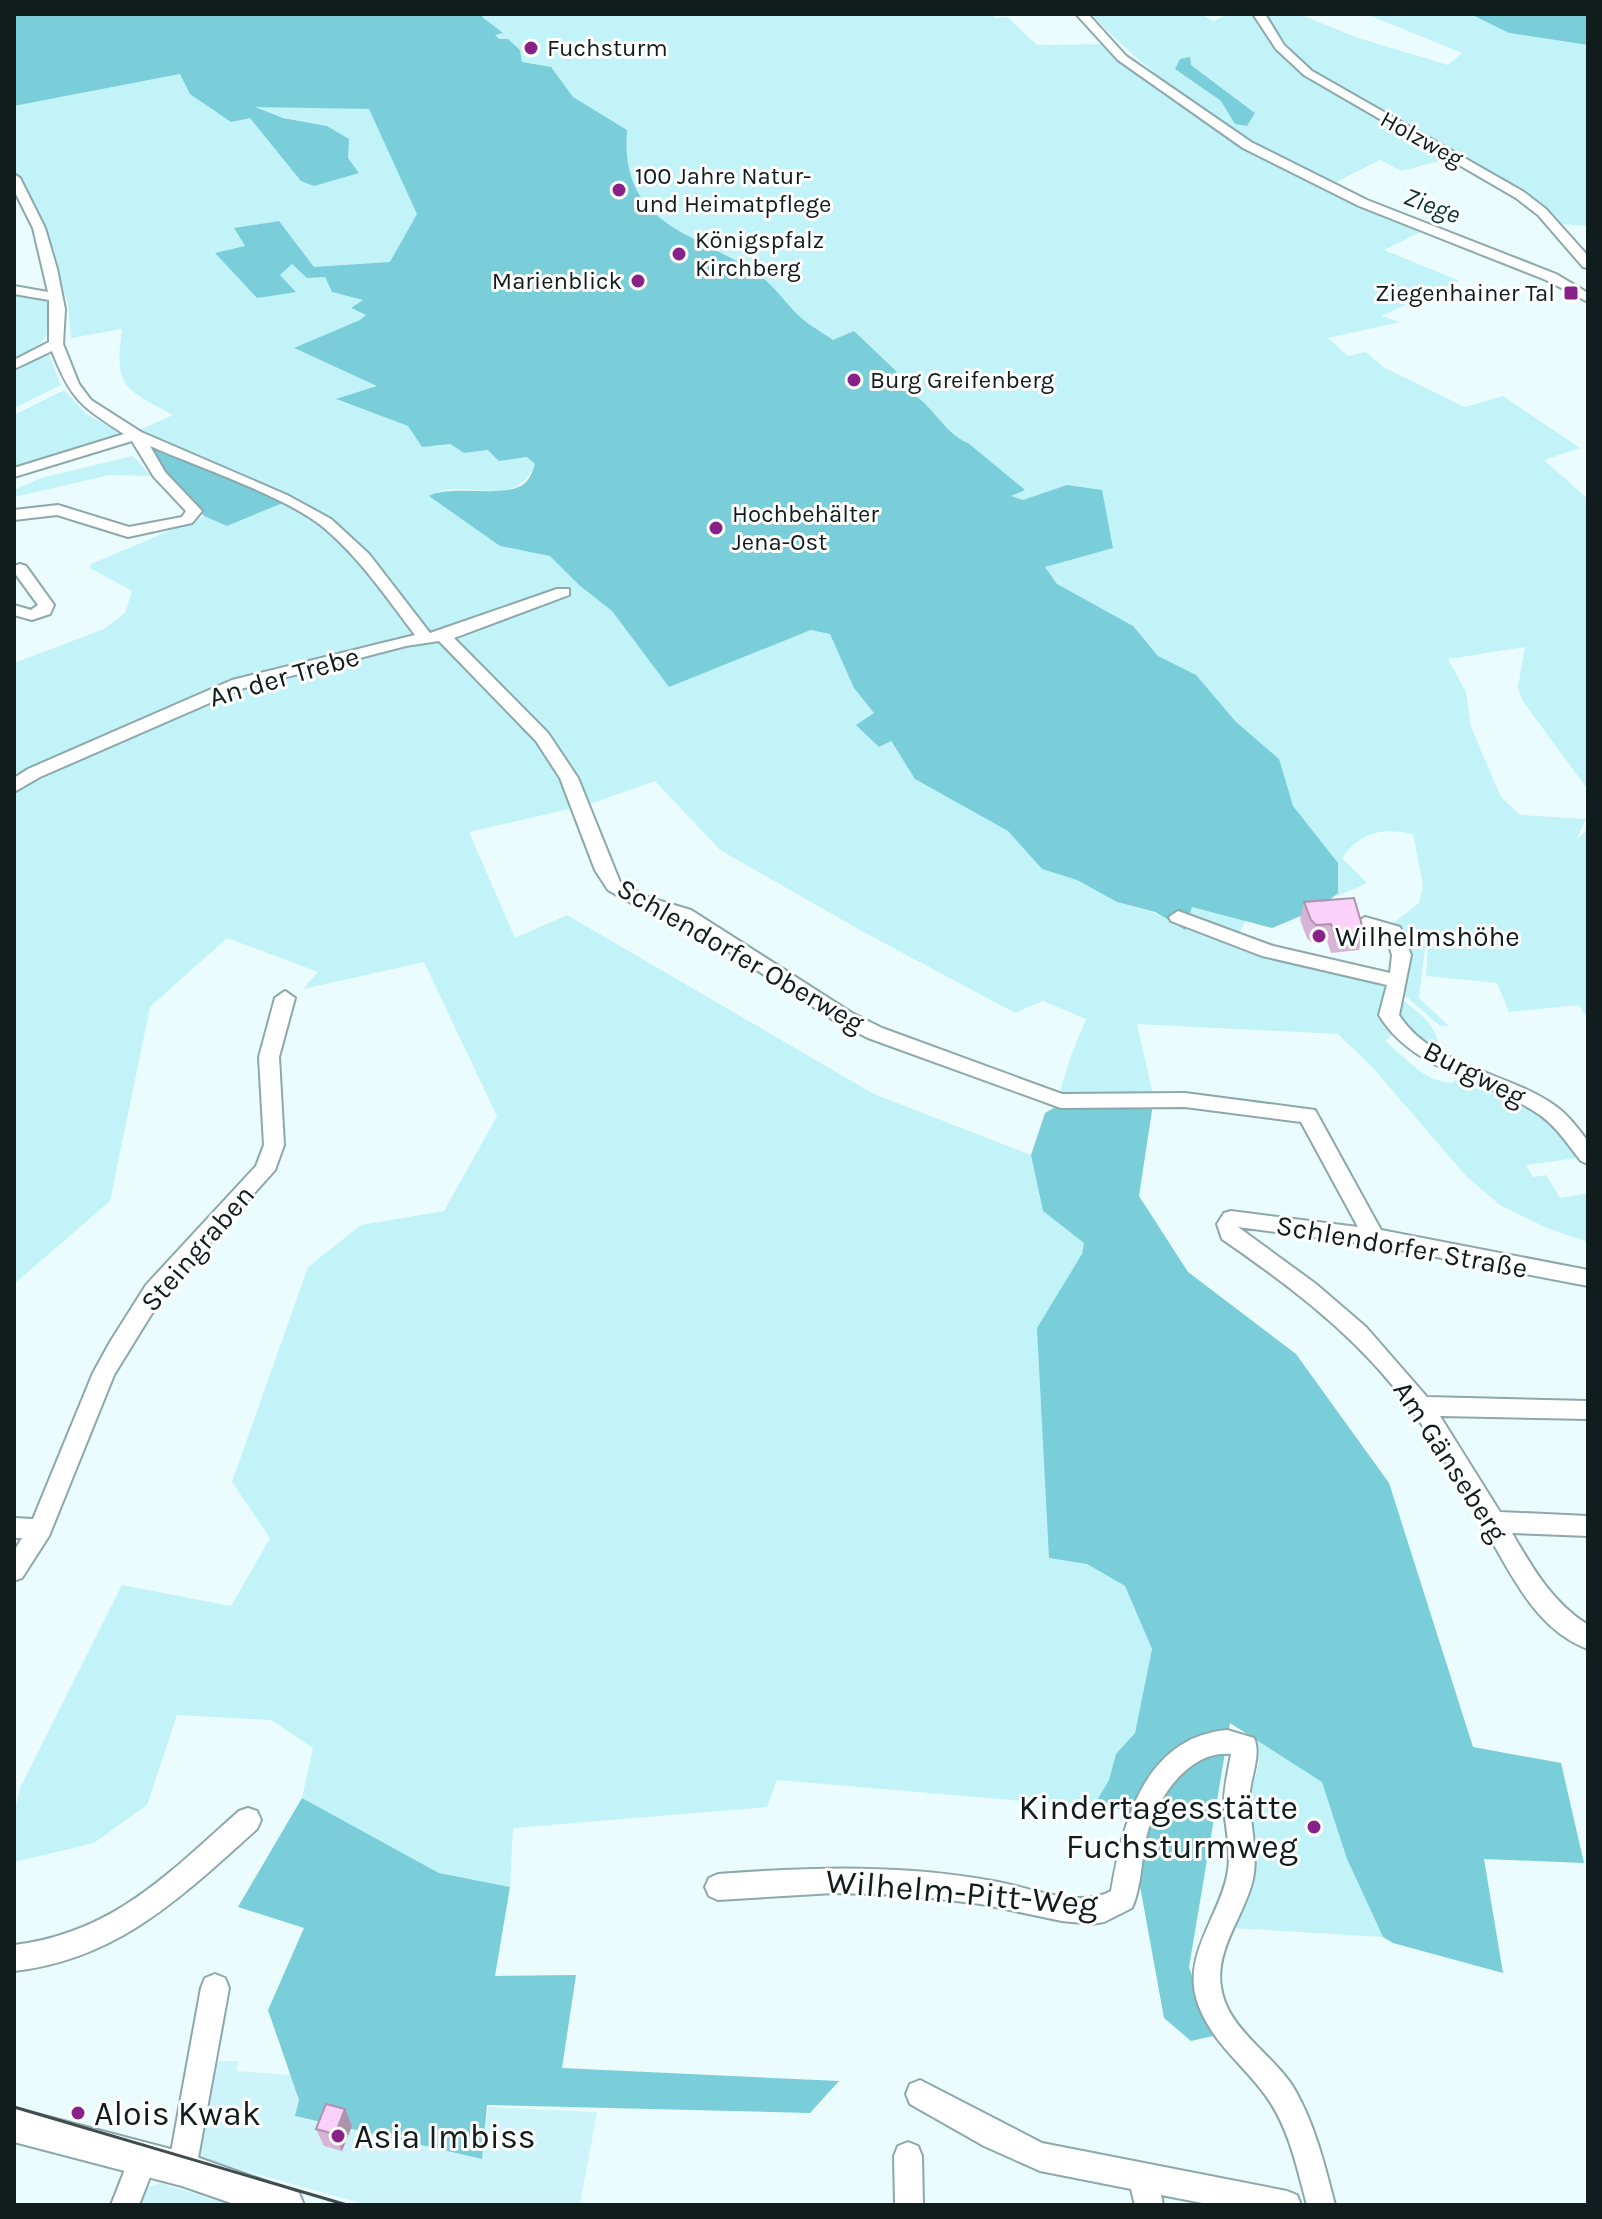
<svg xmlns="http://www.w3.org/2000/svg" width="1602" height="2219" font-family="Karla,sans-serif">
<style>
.built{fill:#cdf4fa}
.green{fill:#c2f3f9;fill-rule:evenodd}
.forest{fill:#79ced9}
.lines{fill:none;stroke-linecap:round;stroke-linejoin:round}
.stream{stroke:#6ec3cf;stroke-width:3}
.minor-casing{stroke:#8ca8ab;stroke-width:4}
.tertiary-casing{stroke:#8ca8ab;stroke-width:4}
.minor{fill:#fff;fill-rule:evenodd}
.tertiary{fill:#fff;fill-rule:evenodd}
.tram{stroke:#404c4e;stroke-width:3}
.wall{fill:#d7b4d5}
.shaded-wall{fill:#af92ae}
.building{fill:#fad1f8;stroke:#af92ae;stroke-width:2}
.poi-dot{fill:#882188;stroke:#fff;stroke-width:3}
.labels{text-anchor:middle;stroke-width:6;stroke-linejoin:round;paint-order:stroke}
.far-poi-label{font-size:24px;fill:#111c1d;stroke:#fff;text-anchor:start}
.far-street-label{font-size:24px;fill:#111c1d;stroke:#fff}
.far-water-label{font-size:26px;font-style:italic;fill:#073338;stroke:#fff}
.street-label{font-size:28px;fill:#111c1d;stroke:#fff}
.poi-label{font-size:28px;fill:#111c1d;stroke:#fff;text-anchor:start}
.near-poi-label{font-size:34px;fill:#111c1d;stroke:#fff;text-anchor:start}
.near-street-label{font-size:34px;fill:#111c1d;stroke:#fff}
</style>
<rect width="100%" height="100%" fill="#ebfcff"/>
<!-- built -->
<path class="built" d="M 219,2061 L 238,2061 L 237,2071 L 291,2075 L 299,2100 L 296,2117 L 482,2159 L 488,2107 L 597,2112 L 580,2205 L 367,2205 L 189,2155 L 208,2062 Z
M 160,2183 L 231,2205 L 129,2205 L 141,2189 Z"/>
<!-- green -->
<path class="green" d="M 14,14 L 990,14 L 996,18 L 1007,17 L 1037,45 L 1105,44 L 1210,124 L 1425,230 L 1384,250 L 1460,281 L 1381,316 L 1400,322 L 1328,338 L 1348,356 L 1366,352 L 1383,367 L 1465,407 L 1503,396 L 1580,448 L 1544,460 L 1588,499 L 1588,790 L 1522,700 L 1518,687 L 1525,647 L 1448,659 L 1466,692 L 1471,727 L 1501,797 L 1520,815 L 1586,819 L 1576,840 L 1588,828 L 1588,1020 L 1579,1005 L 1509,1012 L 1497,983 L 1426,976 L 1428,947 L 1425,947 L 1419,998 L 1449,1026 L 1440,1026 L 1400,991 L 1391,925 L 1419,903 L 1423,885 L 1413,834 C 1383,827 1360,832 1342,858 L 1367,883 L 1340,895 L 1272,906 L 1246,920 L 1234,942 L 1387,982 L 1395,1032 L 1385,1041 C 1408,1059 1422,1081 1452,1083 L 1464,1072 L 1544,1113 L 1584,1157 L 1526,1165 L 1533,1177 L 1546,1175 L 1560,1198 L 1588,1193 L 1588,1242 L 1547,1228 L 1500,1205 L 1466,1176 L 1373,1068 L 1338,1034 L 1137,1024 L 1153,1095 L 1059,1096 L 1070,1058 L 1086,1019 L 1043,1001 L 1015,1013 L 860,930 L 720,850 L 655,781 L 587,805 L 469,832 L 515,938 L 567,915 L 874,1094 L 1031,1155 L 1043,1211 L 1084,1243 L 1087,1564 L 1125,1586 L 1152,1649 L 1135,1733 L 1116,1754 L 1109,1780 L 1093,1807 L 777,1780 L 767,1807 L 513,1828 L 510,1887 L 439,1873 L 302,1798 L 313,1748 L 271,1720 L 177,1715 L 147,1805 L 94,1843 L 14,1862 L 14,1815 L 20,1788 L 122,1585 L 231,1606 L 270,1538 L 232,1482 L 308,1267 L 361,1225 L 444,1211 L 497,1116 L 424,962 L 303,989 L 318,972 L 227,938 L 150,1007 L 110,1201 L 14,1284 L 14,663 L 104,629 L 125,613 L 132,591 L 90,568 L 91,564 L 204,516 L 227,526 L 289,500 L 140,430 L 173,415 C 124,388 114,389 122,329 L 71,338 L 68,304 L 44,227 L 28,190 L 14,171 L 14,106 L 180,74 L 228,113 L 294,91 ZM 275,116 L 326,126 L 358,173 ZM 279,221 L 314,267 L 481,369 L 812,630 L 669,686 L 612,611 L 579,585 L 550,555 L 500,546 L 430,496 C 463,474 513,515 535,464 L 528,457 L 499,460 L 489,450 L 464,453 L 450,444 L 422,447 L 408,426 L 337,400 L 378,386 L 295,349 L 360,321 L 367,315 L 352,309 L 364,300 L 332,292 L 325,277 L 292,264 L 280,275 L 295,291 L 257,298 L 216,253 L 245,247 L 234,228 ZM 854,688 L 1184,930 L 1155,913 L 1117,902 L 1077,880 L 1042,869 L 1008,831 L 916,779 L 890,741 L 857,726 L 875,714 Z
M 1091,14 L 1200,14 L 1214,21 L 1224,16 L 1221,14 L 1255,14 L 1297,68 L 1311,79 L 1452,158 L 1401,171 L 1380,160 L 1334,183 L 1262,147 L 1339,188 L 1255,144 L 1261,147 C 1200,110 1140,66 1091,14 ZM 1189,58 L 1190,64 L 1254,112 L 1247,126 L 1235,124 L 1221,101 L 1175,69 Z
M 1262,14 L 1299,14 L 1355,37 L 1448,65 L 1462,53 L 1366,14 L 1469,14 L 1509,33 L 1588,45 L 1588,226 L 1558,224 L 1456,157 L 1305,67 Z
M 14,292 L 50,299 C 53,337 45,344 14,361 Z
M 49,355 L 61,385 L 14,408 L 14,368 Z
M 64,390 L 86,414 L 123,434 L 121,437 L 14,471 L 14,415 Z
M 133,456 L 151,476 L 110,475 L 14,497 L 14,490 L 41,478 Z
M 1396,995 C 1415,1010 1436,1022 1439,1047 L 1431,1049 L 1396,1022 Z
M 1325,1725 L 1347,1859 L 1383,1937 L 1233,1928 L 1247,1811 L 1259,1762 L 1255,1732 Z"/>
<!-- forest -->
<path class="forest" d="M 14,14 L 484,15 L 482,17 L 503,33 L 495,35 L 499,39 L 508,39 L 520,50 L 522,62 L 551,67 L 573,97 L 627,130 C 620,225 690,230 755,272 C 773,284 783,300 798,315 C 808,325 822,332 833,340 L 854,331 L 897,372 L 892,376 L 899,389 C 929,394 941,433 968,443 L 1025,490 L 1011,496 L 1023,500 L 1067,485 L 1102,490 L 1113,548 L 1045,567 L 1057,584 L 1133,626 L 1158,656 L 1196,675 L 1236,722 L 1279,759 L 1293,806 L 1338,863 L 1338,893 L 1320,908 L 1272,928 L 1192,907 L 1185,930 L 1155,912 L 1117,902 L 1077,880 L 1042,869 L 1008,831 L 915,779 L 891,741 L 879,747 L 856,725 L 874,713 L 854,688 L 830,634 L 811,630 L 669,687 L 612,611 L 579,585 L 550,556 L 500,546 L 429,496 C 452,483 510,501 527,481 C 531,477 533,469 535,464 L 527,457 L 499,461 L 488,450 L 464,453 L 450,444 L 422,447 L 408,426 L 336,399 L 377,386 L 294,348 L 360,320 L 366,315 L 351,308 L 363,300 L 332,292 L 325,277 L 307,278 L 292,264 L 280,275 L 296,292 L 257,298 L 215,253 L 245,246 L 234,228 L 279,221 L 314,267 L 390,262 L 417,214 L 369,109 L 255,107 L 283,118 L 327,126 L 349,139 L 348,158 L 359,173 L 314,186 L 301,181 L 250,118 L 231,122 L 190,94 L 180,74 L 14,106 Z
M 1470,14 L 1588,14 L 1588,45 L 1509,33 Z
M 1190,57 L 1191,65 L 1255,113 L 1247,126 L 1235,124 L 1221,101 L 1175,69 L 1180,59 Z
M 140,430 L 290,500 L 227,526 L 204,516 L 193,500 L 161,473 Z
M 1153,1104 L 1139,1196 L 1188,1272 L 1296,1354 L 1389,1483 L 1473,1747 L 1561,1763 L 1584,1863 L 1484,1859 L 1503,1973 L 1393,1943 L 1383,1937 L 1347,1859 L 1322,1782 L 1230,1723 L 1189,1967 L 1213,2036 L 1191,2041 L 1164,2018 L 1126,1809 L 1093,1807 L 1109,1780 L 1116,1754 L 1135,1733 L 1152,1649 L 1125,1586 L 1087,1564 L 1049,1558 L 1037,1328 L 1082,1254 L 1084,1243 L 1043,1211 L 1031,1155 L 1045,1113 L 1057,1106 Z
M 302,1798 L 439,1873 L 510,1887 L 495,1976 L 576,1975 L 562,2068 L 839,2081 L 810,2113 L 487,2105 L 482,2159 L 295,2116 L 299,2100 L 268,2010 L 304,1928 L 238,1907 Z"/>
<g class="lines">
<!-- stream -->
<path class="stream" d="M 1273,153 L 1300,167"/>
<defs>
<path id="minor" d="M 1076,14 L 1088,14 L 1126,56 L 1251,142 L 1367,200 L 1556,274 L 1588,293 L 1588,302 L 1546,280 L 1359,206 L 1243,148 L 1118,60 Z
M 1253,14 L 1265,14 L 1284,45 L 1312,71 L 1524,192 L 1546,209 L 1588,256 L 1588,268 L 1583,267 L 1538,215 L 1516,198 L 1304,75 L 1276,49 Z
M 14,174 L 20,178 L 45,228 L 57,269 L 65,309 L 63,344 L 79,384 L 91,400 L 141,432 L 287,495 L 331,519 L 369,554 L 430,633 L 557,589 L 569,589 L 569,595 L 454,638 L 548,733 L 578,778 L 620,882 L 647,897 L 691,910 L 852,1013 L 882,1028 L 1062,1094 L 1185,1093 L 1315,1110 L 1381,1230 L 1588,1270 L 1588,1286 L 1374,1245 L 1238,1227 L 1316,1284 L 1366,1327 L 1427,1397 L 1588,1401 L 1588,1419 L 1440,1416 L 1500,1512 L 1588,1516 L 1588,1536 L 1512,1533 C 1533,1569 1552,1602 1588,1625 L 1588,1649 C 1536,1630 1512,1575 1486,1531 L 1482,1529 L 1480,1520 C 1453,1474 1427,1427 1393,1386 C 1345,1327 1284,1282 1222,1239 L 1217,1224 L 1224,1213 L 1231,1211 L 1358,1227 L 1301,1122 L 1185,1107 L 1061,1108 L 868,1038 L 838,1023 L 677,918 L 635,905 L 608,890 L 595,870 L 560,778 L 536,741 L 439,641 L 406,646 L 244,688 L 40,777 L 14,792 L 14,778 L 28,769 L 232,680 L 415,635 C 386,597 360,558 323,527 C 285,496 198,467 150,446 L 165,472 L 202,511 L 192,523 L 128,537 L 57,515 L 14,520 L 14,510 L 58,505 L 129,527 L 182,517 L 186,511 L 154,477 L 132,441 L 14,477 L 14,468 L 124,434 C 81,406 71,400 52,351 L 14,369 L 14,360 L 49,342 L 49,300 L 14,294 L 14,286 L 48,292 L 33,228 L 14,190 Z
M 20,564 L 26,566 L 54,605 L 50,614 L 32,620 L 14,615 L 14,605 L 31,610 L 38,605 L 14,572 L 14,566 Z
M 1178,911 L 1273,946 L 1390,973 L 1392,955 L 1386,935 L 1358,927 L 1356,923 L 1365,917 L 1400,927 L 1411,955 L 1399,1015 C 1431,1066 1507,1072 1554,1105 C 1568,1114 1578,1129 1588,1141 L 1588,1164 L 1581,1161 C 1568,1145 1557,1127 1540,1115 C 1488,1079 1414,1073 1379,1015 L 1387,985 L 1262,956 L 1171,921 L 1169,917 Z
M 285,991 L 295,998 L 279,1057 L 284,1145 L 275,1170 L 162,1297 L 114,1375 L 49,1536 L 22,1578 L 14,1581 L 14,1551 L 22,1538 L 14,1538 L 14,1518 L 33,1519 L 93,1373 L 110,1342 L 146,1285 L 256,1166 L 264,1145 L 259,1057 L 275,998 Z
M 1227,1730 L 1254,1738 C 1261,1754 1252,1774 1250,1791 C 1248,1822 1260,1852 1252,1883 C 1243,1917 1215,1950 1221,1987 C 1227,2030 1274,2054 1295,2090 C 1315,2125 1325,2166 1335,2205 L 1307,2205 C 1297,2168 1289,2128 1266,2096 C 1243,2064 1212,2043 1198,2004 C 1181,1957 1218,1919 1227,1876 C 1232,1853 1226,1831 1224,1809 C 1223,1790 1228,1772 1231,1754 C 1190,1749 1156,1799 1147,1834 C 1141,1859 1142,1885 1132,1908 L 1104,1922 L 1092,1924 L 1062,1921 L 981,1904 L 906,1895 L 834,1893 L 718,1900 L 709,1896 L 705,1887 L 709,1878 L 718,1874 C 812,1867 905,1864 998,1882 C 1031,1888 1080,1909 1111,1891 C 1123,1822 1144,1738 1227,1730 Z
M 248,1808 L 257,1811 L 261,1820 L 257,1829 C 182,1896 119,1959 14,1971 L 14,1945 C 113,1933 168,1874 239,1811 Z
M 215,1974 L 225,1978 L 229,1988 L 196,2169 L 192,2179 L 182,2183 L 172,2179 L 168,2169 L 201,1988 L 205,1978 Z
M 920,2080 L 1042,2143 L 1287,2191 L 1297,2195 L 1301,2205 L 1213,2205 L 1161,2195 L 1163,2205 L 1135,2205 L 1131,2189 L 1040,2171 L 984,2146 L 910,2104 L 906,2094 L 910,2084 Z
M 908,2142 L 918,2146 L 922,2156 L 923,2205 L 895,2205 L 894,2156 L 898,2146 Z
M 143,2145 L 153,2149 L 157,2159 L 139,2205 L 111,2205 L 133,2149 Z"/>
<path id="tertiary" d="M 14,2108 L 182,2152 L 299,2193 L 304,2205 L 237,2205 L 182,2186 L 14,2142 Z"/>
</defs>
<!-- minor casing -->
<use href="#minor" class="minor-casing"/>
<!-- tertiary casing -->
<use href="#tertiary" class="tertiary-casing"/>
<!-- minor -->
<use href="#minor" class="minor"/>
<!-- tertiary -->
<use href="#tertiary" class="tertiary"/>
<!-- tram -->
<path class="tram" d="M 14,2107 L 347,2205"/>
</g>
<!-- wall -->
<path class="wall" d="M 1304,902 L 1364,932 L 1359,950 L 1331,953 L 1327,941 L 1312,943 L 1307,938 L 1300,920 Z
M 345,2109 L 352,2126 L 342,2151 L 324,2146 L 316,2129 Z"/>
<!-- shaded-wall -->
<path class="shaded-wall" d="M 345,2109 L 352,2126 L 342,2151 L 335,2134 Z"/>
<!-- building -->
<path class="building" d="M 1354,898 L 1364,932 L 1335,935 L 1331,924 L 1316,925 L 1311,920 L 1304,902 Z
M 326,2104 L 345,2109 L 335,2134 L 316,2129 Z"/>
<!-- markers -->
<g class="poi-dot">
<circle cx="531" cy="48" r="8"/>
<circle cx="619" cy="190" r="8"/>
<circle cx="679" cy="254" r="8"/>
<circle cx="638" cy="281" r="8"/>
<rect x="1563" y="285" width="16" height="16" rx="4"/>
<circle cx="854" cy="380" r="8"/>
<circle cx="716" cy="528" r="8"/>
<circle cx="1319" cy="936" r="8"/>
<circle cx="1314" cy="1827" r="8"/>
<circle cx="78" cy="2113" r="8"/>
<circle cx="338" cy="2136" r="8"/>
</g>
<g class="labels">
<!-- far-poi labels -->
<g class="far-poi-label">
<text x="547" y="56">Fuchsturm</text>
<text x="635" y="184">100 Jahre Natur-<tspan x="635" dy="28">und Heimatpflege</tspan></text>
<text x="695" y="248">Königspfalz<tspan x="695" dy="28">Kirchberg</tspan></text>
<text x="622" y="289" text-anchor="end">Marienblick</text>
<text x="1555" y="301" text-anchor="end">Ziegenhainer Tal</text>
<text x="870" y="388">Burg Greifenberg</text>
<text x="732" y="522">Hochbehälter<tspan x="732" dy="28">Jena-Ost</tspan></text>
</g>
<!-- far-street labels -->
<g class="far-street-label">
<text transform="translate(1422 139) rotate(29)" y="8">Holzweg</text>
</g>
<!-- far-water labels -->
<g class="far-water-label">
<text transform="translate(1432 205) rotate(21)" y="9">Ziege</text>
</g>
<!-- street labels -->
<g class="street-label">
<text transform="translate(284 676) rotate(-16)" y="10">An der Trebe</text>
<text transform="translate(741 955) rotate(30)" y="10">Schlendorfer Oberweg</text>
<text transform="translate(1475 1073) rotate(27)" y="10">Burgweg</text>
<text transform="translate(1402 1246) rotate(10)" y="10">Schlendorfer Straße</text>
<text transform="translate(197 1248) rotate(-49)" y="10">Steingraben</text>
<text transform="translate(1451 1461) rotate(57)" y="10">Am Gänseberg</text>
</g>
<!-- poi labels -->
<g class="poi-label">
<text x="1335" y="946">Wilhelmshöhe</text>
</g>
<!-- near-poi labels -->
<g class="near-poi-label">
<text x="1298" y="1819" text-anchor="end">Kindertagesstätte<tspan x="1298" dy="39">Fuchsturmweg</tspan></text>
<text x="94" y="2125">Alois Kwak</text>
<text x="354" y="2148">Asia Imbiss</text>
</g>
<!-- near-street labels -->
<g class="near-street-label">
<text transform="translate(962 1892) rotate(5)" y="12">Wilhelm-Pitt-Weg</text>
</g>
</g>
<!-- border -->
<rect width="1602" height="2219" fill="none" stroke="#111c1d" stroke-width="32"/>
</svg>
